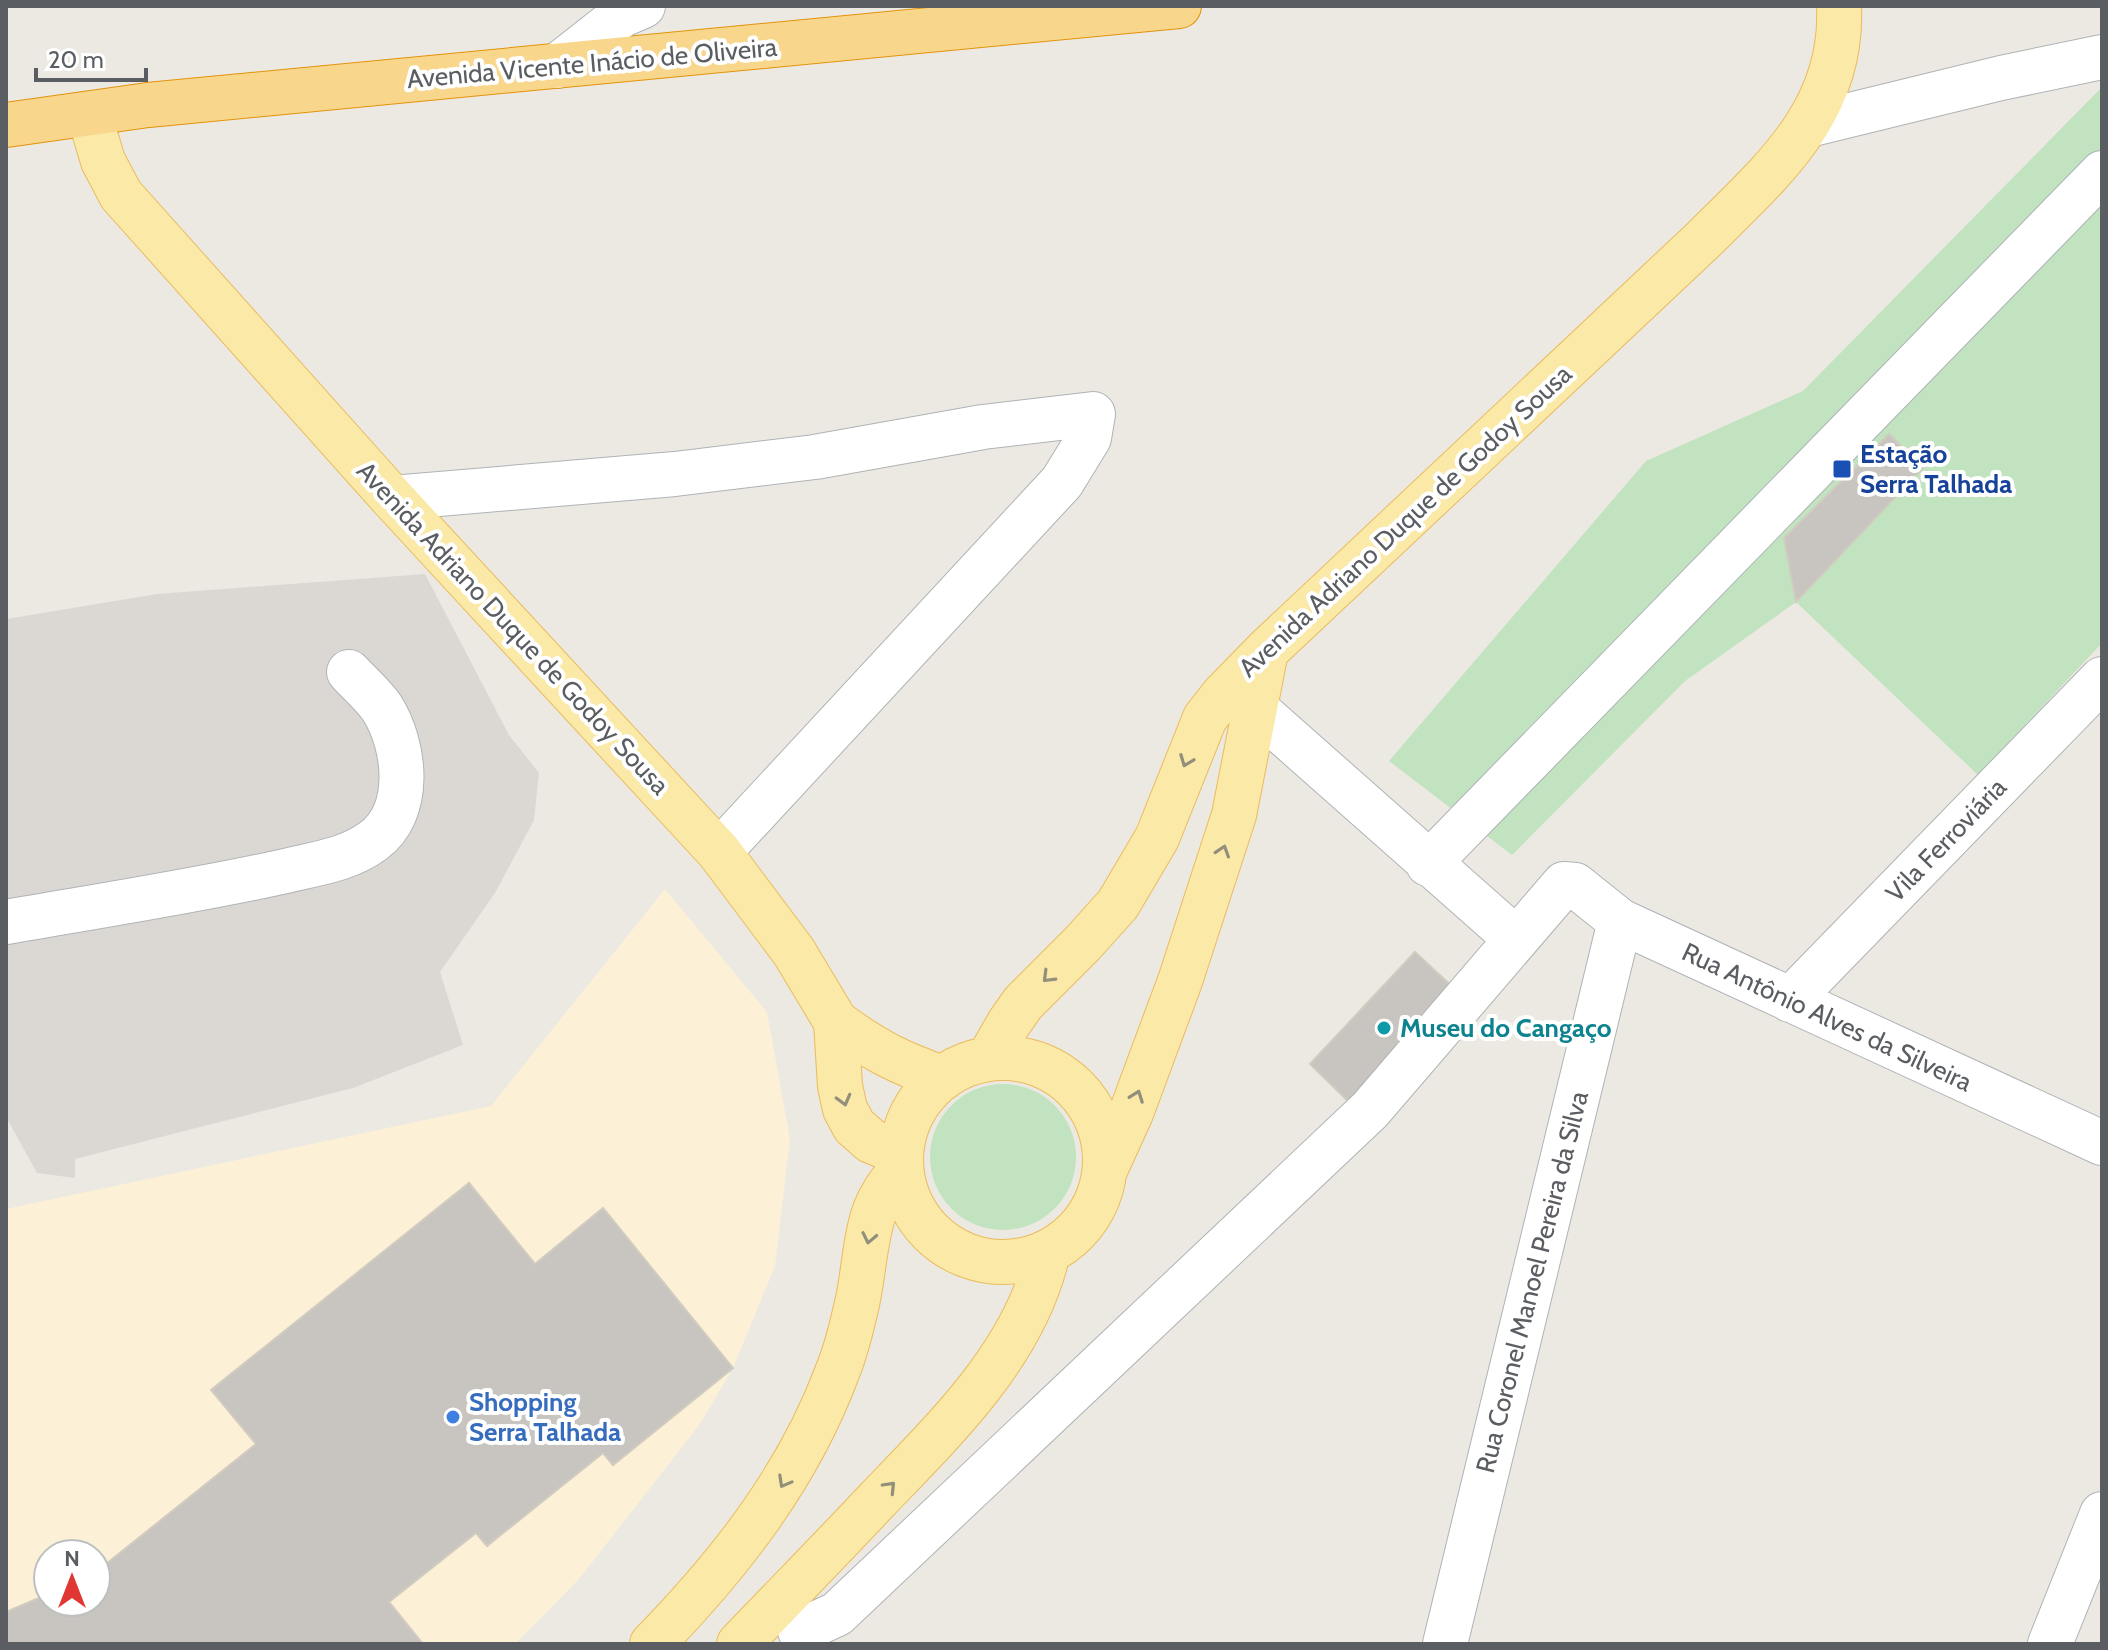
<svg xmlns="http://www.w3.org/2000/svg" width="2108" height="1650" font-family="Cabin,sans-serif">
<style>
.commercial{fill:#fcf1d7;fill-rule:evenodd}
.industrial{fill:#dbd8d4}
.green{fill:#c1e3bf}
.building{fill:#c8c4bf;stroke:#d1cbc0;stroke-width:2}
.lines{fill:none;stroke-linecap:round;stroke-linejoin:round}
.minor-casing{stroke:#afb3b7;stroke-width:46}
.major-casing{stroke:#eabb5d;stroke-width:46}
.highway-casing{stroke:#e3930b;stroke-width:46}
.minor{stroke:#fff;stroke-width:44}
.major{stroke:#fbe9a8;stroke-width:44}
.highway{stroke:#f8d78d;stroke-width:44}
.oneway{stroke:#928f7a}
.transit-dot{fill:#1a4fb4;stroke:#fff;stroke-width:3}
.culture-dot{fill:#0f9aa8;stroke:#fff;stroke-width:3}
.shop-dot{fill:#3f7fe0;stroke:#fff;stroke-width:3}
.labels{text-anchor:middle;stroke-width:8;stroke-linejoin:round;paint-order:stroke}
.street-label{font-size:26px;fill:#5a5e62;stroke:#fff}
.transit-label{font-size:26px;font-weight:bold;fill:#164399;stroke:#fff;text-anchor:start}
.culture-label{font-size:26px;font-weight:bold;fill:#0d838f;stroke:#fff;text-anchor:start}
.shop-label{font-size:26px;font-weight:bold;fill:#366cbe;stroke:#fff;text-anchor:start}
</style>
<rect width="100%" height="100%" fill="#ece9e2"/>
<!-- commercial -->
<path class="commercial" d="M 665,889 L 767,1012 L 790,1139 L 775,1266 L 733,1368 L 700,1424 L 579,1579 L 515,1644 L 6,1644 L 6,1209 L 491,1106 ZM 48,1554 L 96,1554 L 96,1602 L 48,1602 Z"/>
<!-- industrial -->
<path class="industrial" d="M 425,574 L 509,735 L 539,773 L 534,820 L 495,893 L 440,972 L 463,1045 L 353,1088 L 75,1159 L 75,1178 L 37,1173 L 6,1117 L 6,619 L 157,594 Z"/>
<!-- green -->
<path class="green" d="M 2102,87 L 2102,643 L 1978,775 L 1796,602 L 1685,681 L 1512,855 L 1389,761 L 1646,461 L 1803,391 Z
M930 1157a73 73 0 1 1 146 0a73 73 0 1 1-146 0Z"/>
<!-- building -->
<path class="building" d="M 1889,434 L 1923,468 L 1796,602 L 1784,538 Z
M 1415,952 L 1458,992 L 1351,1104 L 1310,1064 Z
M 469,1183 L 535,1264 L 603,1208 L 733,1368 L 613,1465 L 603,1453 L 487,1546 L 476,1533 L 389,1602 L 423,1644 L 6,1644 L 6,1612 L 48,1594 L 48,1602 L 96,1602 L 96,1572 L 256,1444 L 211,1390 Z"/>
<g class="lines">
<defs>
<path id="minor" d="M 557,66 L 622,15 L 643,6
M 1809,125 L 2001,78 L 2102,57
M 392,498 L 675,474 L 815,457 L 983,427 L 1093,414 L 1089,438 L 1062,482 L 719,852
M 1225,694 L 1257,710 L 1516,939
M 1428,864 L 2102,173
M 6,922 C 98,906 190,892 281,872 C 312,864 346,861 373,841 C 413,812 406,746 382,708 C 373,695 360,684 349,672
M 1790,1000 L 2102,679
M 800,1631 L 837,1614 L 1370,1110 L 1564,884 L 1575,885 L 1620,921 L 2102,1143
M 1445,1644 L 1620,921
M 2050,1644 L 2102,1514"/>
<path id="major" d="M 89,114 L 103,161 L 121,195 L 392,498 L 719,852 L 794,952 L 836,1022 L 840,1086 L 845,1109 L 854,1126 L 871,1141 L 900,1153
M 836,1022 C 874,1050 899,1063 943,1078
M 989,1058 L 1009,1023 L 1023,1003 L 1083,943 L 1118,904 L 1157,838 L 1205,718 L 1224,694 L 1266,651 L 1703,240 C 1771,172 1844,112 1839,6
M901 1160a102 102 0 1 1 204 0a102 102 0 1 1-204 0Z
M 1106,1168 L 1131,1113 L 1180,981 L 1234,815 L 1266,651
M 652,1644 C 730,1564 799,1476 838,1370 C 847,1348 853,1322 858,1299 C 864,1270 865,1238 875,1210 C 881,1194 891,1182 901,1169
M 739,1644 C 785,1596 832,1548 878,1499 C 946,1428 1026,1352 1048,1252"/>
<path id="highway" d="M 6,125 L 148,105 L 1179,6"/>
</defs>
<!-- minor casing -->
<use href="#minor" class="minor-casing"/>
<!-- major casing -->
<use href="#major" class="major-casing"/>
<!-- highway casing -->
<use href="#highway" class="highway-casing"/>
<!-- minor -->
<use href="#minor" class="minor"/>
<!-- major -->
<use href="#major" class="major"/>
<!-- highway -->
<use href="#highway" class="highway"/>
</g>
<!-- one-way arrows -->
<defs><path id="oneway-chevron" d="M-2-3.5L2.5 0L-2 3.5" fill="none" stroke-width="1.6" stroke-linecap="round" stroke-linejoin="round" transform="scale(2)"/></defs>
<g class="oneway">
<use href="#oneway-chevron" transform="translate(1186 761) rotate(111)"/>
<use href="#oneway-chevron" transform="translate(1223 851) rotate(-72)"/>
<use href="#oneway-chevron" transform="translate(1048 977) rotate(135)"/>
<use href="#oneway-chevron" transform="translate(1137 1096) rotate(-70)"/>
<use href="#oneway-chevron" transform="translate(844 1100) rotate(75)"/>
<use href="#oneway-chevron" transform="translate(869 1238) rotate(102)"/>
<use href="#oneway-chevron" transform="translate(784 1482) rotate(119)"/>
<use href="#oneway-chevron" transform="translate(890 1487) rotate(-46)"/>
</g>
<!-- markers -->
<rect class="transit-dot" x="1832" y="459" width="20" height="20" rx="4"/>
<circle class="culture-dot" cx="1384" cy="1028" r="8"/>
<circle class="shop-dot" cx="453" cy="1417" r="8"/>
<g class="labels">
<!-- street labels -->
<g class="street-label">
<text transform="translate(592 63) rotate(-5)" y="9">Avenida Vicente Inácio de Oliveira</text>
<text transform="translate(1405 521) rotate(-43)" y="9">Avenida Adriano Duque de Godoy Sousa</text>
<text transform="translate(513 628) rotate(47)" y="9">Avenida Adriano Duque de Godoy Sousa</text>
<text transform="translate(1946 840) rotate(-46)" y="9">Vila Ferroviária</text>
<text transform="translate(1827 1017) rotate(25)" y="9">Rua Antônio Alves da Silveira</text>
<text transform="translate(1532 1282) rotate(-76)" y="9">Rua Coronel Manoel Pereira da Silva</text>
</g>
<!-- transit labels -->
<g class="transit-label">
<text x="1860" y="463">Estação<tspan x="1860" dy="30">Serra Talhada</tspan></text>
</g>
<!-- culture labels -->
<g class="culture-label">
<text x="1400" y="1037">Museu do Cangaço</text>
</g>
<!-- shop labels -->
<g class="shop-label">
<text x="469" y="1411">Shopping<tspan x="469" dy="30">Serra Talhada</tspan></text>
</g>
</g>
<!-- border -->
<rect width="2108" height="1650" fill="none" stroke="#5a5e62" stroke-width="16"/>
<!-- north arrow -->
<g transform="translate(72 1578)"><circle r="38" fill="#ffffff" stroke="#bdbfc0" stroke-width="2"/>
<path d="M0-6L14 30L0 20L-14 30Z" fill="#e13733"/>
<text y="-12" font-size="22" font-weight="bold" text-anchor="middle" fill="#5a5e62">N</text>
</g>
<!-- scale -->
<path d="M36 68v12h110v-12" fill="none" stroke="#5a5e62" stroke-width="4"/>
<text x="48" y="68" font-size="24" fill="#5a5e62" stroke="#ffffff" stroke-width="6" paint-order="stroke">20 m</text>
</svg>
